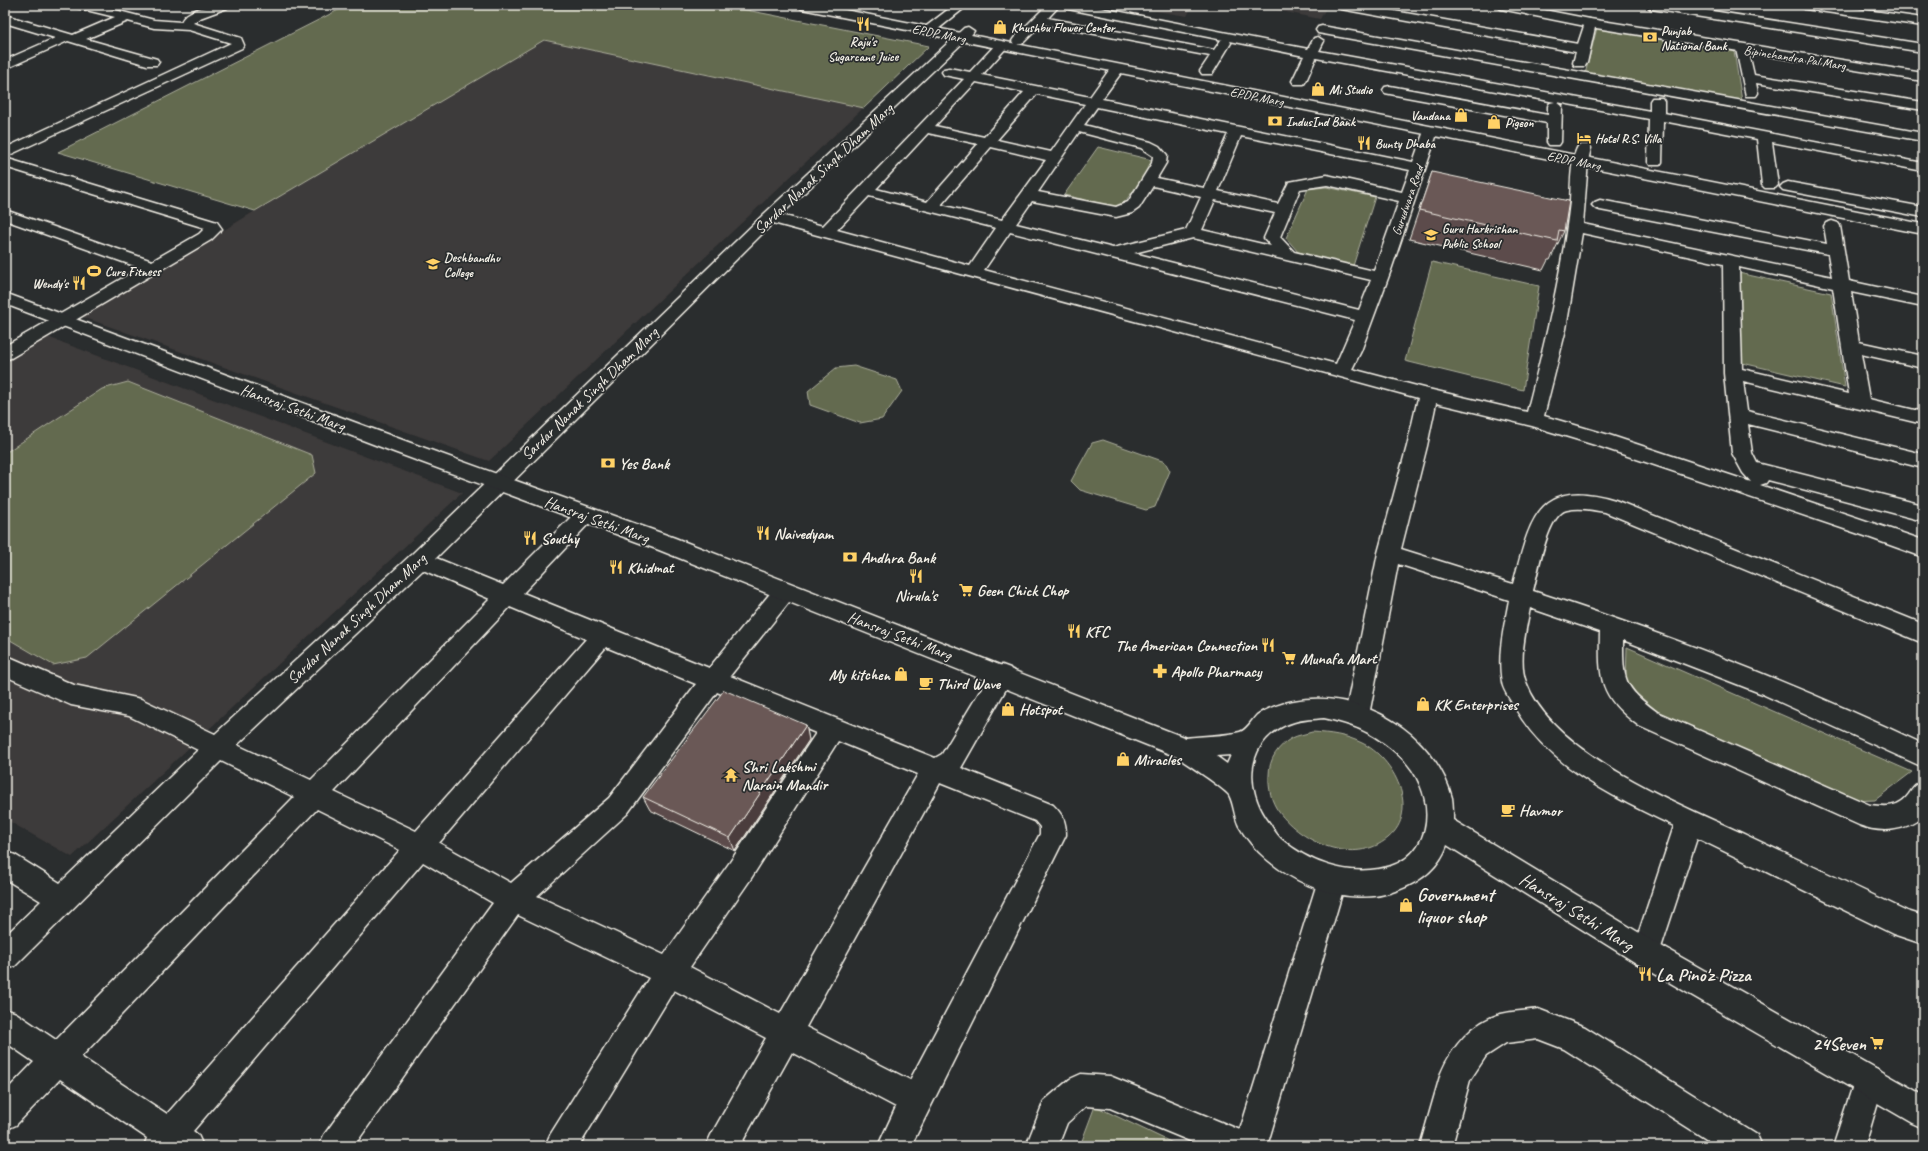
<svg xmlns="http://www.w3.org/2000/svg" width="1928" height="1151" font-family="Caveat,sans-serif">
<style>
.built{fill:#3e3a3a}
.green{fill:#636a50;stroke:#acae9c}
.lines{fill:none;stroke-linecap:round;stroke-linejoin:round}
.street-casing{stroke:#f4f1e8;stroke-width:3}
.secondary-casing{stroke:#f4f1e8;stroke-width:3}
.street{fill:#2a2d2e;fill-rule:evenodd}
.secondary{fill:#2a2d2e;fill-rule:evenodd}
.wall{fill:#5c4c4b;stroke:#f4f1e8}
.shaded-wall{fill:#4b3e3d;stroke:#f4f1e8}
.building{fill:#6b5857;stroke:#f4f1e8}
.labels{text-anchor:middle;stroke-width:3.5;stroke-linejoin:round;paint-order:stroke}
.far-poi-label{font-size:13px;font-weight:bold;fill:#f4f1e8;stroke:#2a2d2e;text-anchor:start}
.far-street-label{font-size:13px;fill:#f4f1e8;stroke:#2a2d2e}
.street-label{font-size:16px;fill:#f4f1e8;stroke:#2a2d2e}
.poi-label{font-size:16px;font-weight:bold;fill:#f4f1e8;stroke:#2a2d2e;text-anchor:start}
.near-poi-label{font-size:19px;font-weight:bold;fill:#f4f1e8;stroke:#2a2d2e;text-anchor:start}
.near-street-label{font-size:19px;fill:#f4f1e8;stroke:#2a2d2e}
</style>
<rect width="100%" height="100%" fill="#2a2d2e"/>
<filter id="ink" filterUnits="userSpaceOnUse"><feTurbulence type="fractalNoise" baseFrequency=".025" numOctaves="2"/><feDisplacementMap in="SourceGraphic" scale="8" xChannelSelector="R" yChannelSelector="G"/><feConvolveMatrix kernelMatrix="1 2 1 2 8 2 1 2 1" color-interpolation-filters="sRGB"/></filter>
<g filter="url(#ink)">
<!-- built -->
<path class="built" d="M 348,5 L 721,5 L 929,46 L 489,461 L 83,317 L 255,211 L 58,152 Z
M 1118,5 L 1193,5 L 1187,16 Z
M 1251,5 L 1328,5 L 1320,19 Z
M 45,336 L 462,493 L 72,857 L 5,819 L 5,361 Z"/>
<!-- green -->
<path class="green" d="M 348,5 L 721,5 L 929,46 L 864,108 L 544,40 L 255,211 L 58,152 Z
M 1597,28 L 1734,51 L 1742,101 L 1585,74 Z
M 1098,147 L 1156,161 L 1120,208 L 1064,195 Z
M 1326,187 L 1375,197 L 1353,266 L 1298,252 L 1286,238 L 1308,189 Z
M 1432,262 L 1539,286 L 1523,390 L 1405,361 Z
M 1734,272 L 1831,293 L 1845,387 L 1738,362 Z
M 854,366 L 897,380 L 902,391 L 882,419 L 860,423 L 810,405 L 808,391 L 836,368 Z
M 128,382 L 312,455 L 316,473 L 87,658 L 53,665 L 5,637 L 5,453 L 102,389 Z
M 1103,440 L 1165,462 L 1170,471 L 1155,507 L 1146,510 L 1080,490 L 1071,481 L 1092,443 Z
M 1627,647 L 1912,772 L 1875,800 L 1851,801 L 1662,715 L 1636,693 L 1626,679 Z
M 1312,732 C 1330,733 1346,735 1362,743 C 1394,758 1421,811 1388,838 C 1354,866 1302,843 1279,812 C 1271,802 1268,787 1269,775 C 1269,759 1278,746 1292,738 C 1298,735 1306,734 1312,732 Z
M 1095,1106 L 1179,1146 L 1080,1146 Z"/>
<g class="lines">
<defs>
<path id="street" d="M 76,5 L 96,5 L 154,20 L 181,22 C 188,7 214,5 229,5 L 227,8 L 200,18 L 193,23 L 241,38 L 244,45 L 242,48 L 5,157 L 5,148 L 231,43 L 189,30 L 154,28 L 128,21 L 86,39 L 157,59 L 159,62 L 157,65 L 147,65 L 68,41 L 5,69 L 5,60 L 55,38 L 5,23 L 5,15 L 73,35 L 115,17 L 78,8 Z
M 954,5 L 968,5 L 932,34 L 924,34 L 922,31 L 924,28 Z
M 1047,5 L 1060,5 L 1048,18 L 1214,50 L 1221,40 L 1223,40 L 1068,9 L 1062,5 L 1086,5 L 1308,49 L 1314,38 L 1318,37 L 1324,41 L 1319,51 L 1650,111 L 1650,101 L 1652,98 L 1662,98 L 1664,101 L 1664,113 L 1923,163 L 1923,171 L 1772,142 L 1778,185 L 1775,188 L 1765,188 L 1762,185 L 1757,139 L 1663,121 L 1662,162 L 1660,165 L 1650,165 L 1648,162 L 1649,119 L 1557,102 L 1562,106 L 1561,142 L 1559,145 L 1549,145 L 1547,142 L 1547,123 L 1390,94 L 1385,93 L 1383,90 L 1385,87 L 1390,86 L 1548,115 L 1548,106 L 1550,103 L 1555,102 L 1316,58 L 1306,81 L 1304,84 L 1294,84 L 1292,81 L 1304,56 L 1230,41 L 1231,43 L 1214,71 L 1212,74 L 1202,74 L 1200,71 L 1210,56 L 1042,24 L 1022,44 L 1014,44 L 1012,41 L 1014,38 Z
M 1335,5 L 1361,5 L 1578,44 L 1586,20 L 1590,19 L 1596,23 L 1587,63 L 1585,66 L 1575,66 L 1573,63 L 1576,52 L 1341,9 Z
M 1645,5 L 1674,5 L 1923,44 L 1923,52 L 1651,9 Z
M 1799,5 L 1830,5 L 1923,18 L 1923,26 L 1805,9 Z
M 1322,26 L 1923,133 L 1923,141 L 1318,33 L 1316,30 L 1318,27 Z
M 968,27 L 974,31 L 972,34 L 781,215 L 823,226 L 964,79 L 944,75 L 942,72 L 944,69 L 949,68 L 970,72 L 997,43 L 1007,43 L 1008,46 L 982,75 L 1090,97 L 1112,66 L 1122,66 L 1124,69 L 1102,99 L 1413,162 L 1424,131 L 1426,128 L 1436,128 L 1438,131 L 1391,270 L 1361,351 L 1352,369 L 1428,389 L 1527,412 C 1545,343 1562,273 1570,202 C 1571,187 1570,157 1579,145 L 1589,145 L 1591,148 L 1588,161 L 1583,224 L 1832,277 L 1828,254 L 1600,210 L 1595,208 L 1592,205 L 1595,202 L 1600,200 L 1827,244 L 1824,226 L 1826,223 L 1832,221 L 1838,223 L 1840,226 L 1849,281 L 1923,297 L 1923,307 L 1851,292 L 1859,342 L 1923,356 L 1923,368 L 1861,354 L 1869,399 L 1923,412 L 1923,424 L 1743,381 L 1747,411 L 1923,454 L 1923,468 L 1748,424 L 1752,453 L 1757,463 L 1923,505 L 1923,521 L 1768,480 L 1766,483 L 1760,485 L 1923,540 L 1923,557 L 1865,536 L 1595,445 L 1532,426 L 1436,403 L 1427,446 L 1401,549 L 1513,584 C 1530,522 1536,476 1615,500 L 1923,624 L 1923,643 L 1605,512 C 1593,510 1580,507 1567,510 C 1547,514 1538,573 1533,591 C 1666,634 1797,684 1923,744 L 1923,767 L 1760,693 L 1623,640 C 1623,680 1623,687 1657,712 L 1870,805 C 1886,807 1899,808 1909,794 C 1914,787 1915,785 1923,782 L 1923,816 C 1906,832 1879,833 1859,825 L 1639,726 C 1599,696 1599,679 1600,632 L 1530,608 C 1526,629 1518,662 1526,682 C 1553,755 1682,805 1748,836 C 1801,861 1854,886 1907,911 L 1923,916 L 1923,944 L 1893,934 L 1697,838 L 1656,963 L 1646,967 L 1636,963 L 1632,953 L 1674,826 C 1614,797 1548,767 1514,706 C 1510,699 1503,690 1502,682 C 1497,654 1504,628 1509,600 L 1398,564 L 1369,715 L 1366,722 L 1357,725 L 1348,722 L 1345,715 L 1378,553 L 1407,446 L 1418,398 L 773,223 L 436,558 L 503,585 L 578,510 L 585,507 L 592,510 L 595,515 L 592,520 L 523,593 L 709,668 L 777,585 L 785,582 L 793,585 L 796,591 L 793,597 L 730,676 L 935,758 L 942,754 L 994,668 L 1002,665 L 1010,668 L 1014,675 L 961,768 L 1053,805 C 1063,815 1066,821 1066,835 L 911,1146 L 878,1146 L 896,1107 L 792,1052 L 740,1146 L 706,1146 L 711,1135 L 766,1038 L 674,990 L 579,1146 L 545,1146 L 550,1135 L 649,978 L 518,915 L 354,1146 L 319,1146 L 324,1135 L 493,903 L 423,862 L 193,1131 L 198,1135 L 203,1146 L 144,1146 L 147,1138 L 60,1079 L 16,1125 L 5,1130 L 5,1092 L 34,1062 L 5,1042 L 5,1009 L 16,1013 L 56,1040 L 294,797 L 221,761 L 15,966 L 5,970 L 5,936 L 41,901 L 5,879 L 5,851 L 15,855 L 60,883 L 198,750 L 129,716 L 71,705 L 5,676 L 5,655 L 74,685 L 141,699 L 215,734 L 412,554 L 764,214 L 964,28 ZM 976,82 L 1024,92 L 984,137 L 935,126 ZM 1037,94 L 1085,104 L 1051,152 L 997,140 ZM 1097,107 L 1228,134 L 1204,188 L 1157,178 L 1166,163 L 1167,155 L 1159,146 L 1151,142 L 1084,125 ZM 1079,132 L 1141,148 L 1153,156 L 1152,163 L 1128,202 L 1116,207 L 1038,192 ZM 928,133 L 978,144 L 927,202 L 876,189 ZM 1241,136 L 1410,170 L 1402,192 L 1327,175 L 1289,182 L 1278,204 L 1218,191 ZM 991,147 L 1046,160 L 1002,220 L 941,205 ZM 1327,185 L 1399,201 L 1374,271 L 1294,252 L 1280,237 L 1300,189 ZM 1153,186 L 1201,197 L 1186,230 L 1113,248 L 1016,224 L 1032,201 L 1116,217 L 1132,213 L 1139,208 ZM 869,196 L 996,228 L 970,266 L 837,230 ZM 1215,200 L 1275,213 L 1264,238 L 1271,246 L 1202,230 ZM 1010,232 L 1355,320 L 1336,364 L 984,270 ZM 1582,233 L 1723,264 L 1724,373 L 1732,453 L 1743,473 L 1751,482 L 1609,435 L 1544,416 L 1566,329 ZM 1193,238 L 1371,280 L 1359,310 L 1134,253 ZM 1739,267 L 1833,288 L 1849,394 L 1742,369 ZM 423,570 L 490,599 L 311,780 L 237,745 ZM 510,607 L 586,639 L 416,831 L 334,792 ZM 606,647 L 696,684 L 609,798 L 511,883 L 439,843 ZM 717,692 L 816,733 L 730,862 L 664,955 L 537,896 L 627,814 ZM 838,741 L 918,774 L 780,1014 L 690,967 L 750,880 ZM 940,783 L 1035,821 L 1040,827 L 1040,834 L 910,1080 L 806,1027 ZM 317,809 L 400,850 L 167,1114 L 81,1057 Z
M 1742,45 L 1747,46 L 1748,49 L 1754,75 L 1923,102 L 1923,110 L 1756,83 L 1758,93 L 1756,96 L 1746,96 L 1736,49 L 1737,46 Z
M 5,158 L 217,222 L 222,229 L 211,240 L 11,358 L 5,360 L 5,346 L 140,268 L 5,220 L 5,210 L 152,261 L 199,234 L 205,228 L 5,167 Z
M 1332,867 L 1342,871 L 1346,880 L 1267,1146 L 1202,1146 L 1110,1108 L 1086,1106 L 1067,1123 L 1058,1146 L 1026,1146 L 1044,1101 L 1070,1079 L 1081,1074 L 1110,1076 L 1240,1130 L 1318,880 L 1322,871 Z
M 1538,1009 L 1585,1027 L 1757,1135 L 1762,1146 L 1717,1146 L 1564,1049 L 1538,1039 L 1506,1043 L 1486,1056 L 1470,1080 L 1452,1146 L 1420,1146 L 1441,1073 C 1452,1047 1472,1022 1501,1014 C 1513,1011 1526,1011 1538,1009 Z
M 1869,1066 L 1880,1070 L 1884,1081 L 1865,1146 L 1833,1146 L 1858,1070 Z"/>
<path id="secondary" d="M 796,5 L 820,5 L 1923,224 L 1923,234 L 802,9 Z
M 1495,5 L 1519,5 L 1590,19 L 1923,73 L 1923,81 L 1590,27 L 1501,9 Z
M 1788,182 L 1923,207 L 1923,217 L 1783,190 L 1780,187 L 1783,184 Z
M 5,293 L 408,442 L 675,538 L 1186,738 C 1201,736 1226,736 1240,732 C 1247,730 1252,720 1257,715 C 1264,710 1285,702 1294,701 C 1360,688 1435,733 1452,798 C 1453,805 1453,813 1453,820 L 1656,943 L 1923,1095 L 1923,1128 L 1912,1123 L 1636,963 L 1447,845 C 1439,868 1420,882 1398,890 C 1343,912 1267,876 1239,826 C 1234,816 1234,804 1229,795 C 1224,788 1186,763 1177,757 L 659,550 L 394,452 L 5,304 ZM 1324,718 C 1356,725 1374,733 1399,755 C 1438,790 1439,859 1379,869 C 1344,875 1308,862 1281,839 C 1277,835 1273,829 1270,824 C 1242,788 1245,737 1294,722 C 1303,719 1314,719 1324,718 ZM 1231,755 L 1227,764 L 1216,756 Z"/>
</defs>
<!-- street casing -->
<use href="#street" class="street-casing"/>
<!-- secondary casing -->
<use href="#secondary" class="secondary-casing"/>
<!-- street -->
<use href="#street" class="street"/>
<!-- secondary -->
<use href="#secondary" class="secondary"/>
</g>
<!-- wall -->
<path class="wall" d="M 1432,172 L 1564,231 L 1550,260 L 1548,260 L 1543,270 L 1409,239 Z
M 806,725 L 809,740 L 735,851 L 650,810 L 643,797 Z"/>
<!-- shaded-wall -->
<path class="shaded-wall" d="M 806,725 L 809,740 L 735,851 L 730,838 Z"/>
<!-- building -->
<path class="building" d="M 1432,172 L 1569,201 L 1564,231 L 1559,230 L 1557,241 L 1419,210 Z
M 724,690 L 806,725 L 730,838 L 643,797 Z"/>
</g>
<!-- icons -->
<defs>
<symbol id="restaurant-bare" viewBox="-9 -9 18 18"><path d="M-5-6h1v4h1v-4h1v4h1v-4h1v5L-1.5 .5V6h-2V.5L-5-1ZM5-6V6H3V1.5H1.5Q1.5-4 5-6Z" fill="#ffd166" stroke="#2a2d2e" stroke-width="2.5" paint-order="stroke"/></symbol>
<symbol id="shop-bare" viewBox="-9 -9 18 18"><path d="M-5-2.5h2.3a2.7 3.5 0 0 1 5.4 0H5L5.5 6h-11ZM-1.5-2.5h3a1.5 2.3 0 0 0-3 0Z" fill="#ffd166" stroke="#2a2d2e" stroke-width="2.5" paint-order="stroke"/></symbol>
<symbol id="bank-bare" viewBox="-9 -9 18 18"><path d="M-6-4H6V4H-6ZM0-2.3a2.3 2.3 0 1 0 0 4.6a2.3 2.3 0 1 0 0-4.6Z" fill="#ffd166" stroke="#2a2d2e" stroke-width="2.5" paint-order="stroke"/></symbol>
<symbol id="hotel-bare" viewBox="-9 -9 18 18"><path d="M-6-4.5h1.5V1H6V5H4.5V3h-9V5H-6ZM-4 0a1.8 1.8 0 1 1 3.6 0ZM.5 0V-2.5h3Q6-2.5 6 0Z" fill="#ffd166" stroke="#2a2d2e" stroke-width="2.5" paint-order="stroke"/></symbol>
<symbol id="school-bare" viewBox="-9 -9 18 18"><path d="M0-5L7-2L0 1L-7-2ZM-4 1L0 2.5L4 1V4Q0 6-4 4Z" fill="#ffd166" stroke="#2a2d2e" stroke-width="2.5" paint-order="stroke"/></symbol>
<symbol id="university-bare" viewBox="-9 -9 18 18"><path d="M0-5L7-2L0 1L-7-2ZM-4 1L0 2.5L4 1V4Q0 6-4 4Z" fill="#ffd166" stroke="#2a2d2e" stroke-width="2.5" paint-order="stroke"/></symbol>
<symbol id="stadium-bare" viewBox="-9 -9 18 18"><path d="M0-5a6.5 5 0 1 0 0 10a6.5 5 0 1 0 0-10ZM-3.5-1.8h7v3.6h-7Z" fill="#ffd166" stroke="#2a2d2e" stroke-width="2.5" paint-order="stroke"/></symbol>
<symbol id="supermarket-bare" viewBox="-9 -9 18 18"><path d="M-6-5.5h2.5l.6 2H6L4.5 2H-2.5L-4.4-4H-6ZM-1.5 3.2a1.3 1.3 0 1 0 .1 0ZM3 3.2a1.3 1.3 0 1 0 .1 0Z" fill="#ffd166" stroke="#2a2d2e" stroke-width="2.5" paint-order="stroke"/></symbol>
<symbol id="pharmacy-bare" viewBox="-9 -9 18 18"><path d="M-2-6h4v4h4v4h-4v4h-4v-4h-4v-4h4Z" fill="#ffd166" stroke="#2a2d2e" stroke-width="2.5" paint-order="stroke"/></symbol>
<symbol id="cafe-bare" viewBox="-9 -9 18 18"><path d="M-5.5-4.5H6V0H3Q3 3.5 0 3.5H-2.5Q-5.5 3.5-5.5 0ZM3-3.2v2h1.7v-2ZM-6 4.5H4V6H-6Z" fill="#ffd166" stroke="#2a2d2e" stroke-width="2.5" paint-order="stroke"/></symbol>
<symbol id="temple-bare" viewBox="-9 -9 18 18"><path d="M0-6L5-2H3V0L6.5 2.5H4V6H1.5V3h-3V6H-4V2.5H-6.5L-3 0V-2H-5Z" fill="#ffd166" stroke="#2a2d2e" stroke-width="2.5" paint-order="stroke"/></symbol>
</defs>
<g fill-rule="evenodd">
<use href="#restaurant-bare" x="853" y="14" width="20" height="20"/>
<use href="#shop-bare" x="990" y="17" width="20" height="20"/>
<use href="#bank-bare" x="1640" y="27" width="20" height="20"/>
<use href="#shop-bare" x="1308" y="79" width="20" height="20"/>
<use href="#shop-bare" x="1451" y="105" width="20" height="20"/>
<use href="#bank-bare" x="1265" y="111" width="20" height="20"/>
<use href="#shop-bare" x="1484" y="112" width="20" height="20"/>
<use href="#hotel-bare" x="1574" y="128" width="20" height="20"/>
<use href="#restaurant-bare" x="1354" y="133" width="20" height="20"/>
<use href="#school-bare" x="1421" y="225" width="20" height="20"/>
<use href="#university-bare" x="423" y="254" width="20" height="20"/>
<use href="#stadium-bare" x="84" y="261" width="20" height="20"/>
<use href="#restaurant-bare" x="69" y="273" width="20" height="20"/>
<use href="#bank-bare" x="598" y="453" width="20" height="20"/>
<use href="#restaurant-bare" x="753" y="523" width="20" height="20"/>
<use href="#restaurant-bare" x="520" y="528" width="20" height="20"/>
<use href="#bank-bare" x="840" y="547" width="20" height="20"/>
<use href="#restaurant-bare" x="606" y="557" width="20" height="20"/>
<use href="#restaurant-bare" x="906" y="566" width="20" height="20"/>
<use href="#supermarket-bare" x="956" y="580" width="20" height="20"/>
<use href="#restaurant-bare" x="1064" y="621" width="20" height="20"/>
<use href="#restaurant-bare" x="1258" y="635" width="20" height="20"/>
<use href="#supermarket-bare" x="1279" y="648" width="20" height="20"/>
<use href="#pharmacy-bare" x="1150" y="661" width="20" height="20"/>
<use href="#shop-bare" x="891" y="664" width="20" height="20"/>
<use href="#cafe-bare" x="916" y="673" width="20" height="20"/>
<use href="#shop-bare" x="1413" y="694" width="20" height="20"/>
<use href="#shop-bare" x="998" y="699" width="20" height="20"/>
<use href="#shop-bare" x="1113" y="749" width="20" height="20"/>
<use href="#temple-bare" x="721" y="765" width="20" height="20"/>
<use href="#cafe-bare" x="1498" y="800" width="20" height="20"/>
<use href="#shop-bare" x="1396" y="895" width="20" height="20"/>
<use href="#restaurant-bare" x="1635" y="964" width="20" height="20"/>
<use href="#supermarket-bare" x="1867" y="1033" width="20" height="20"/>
</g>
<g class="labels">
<!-- far-poi labels -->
<g class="far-poi-label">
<text x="1011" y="32">Khushbu Flower Center</text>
<text x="1661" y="35">Punjab<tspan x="1661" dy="15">National Bank</tspan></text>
<text x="863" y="46" text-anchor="middle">Raju's<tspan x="863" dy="15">Sugarcane Juice</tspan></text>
<text x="1329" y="94">Mi Studio</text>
<text x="1450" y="120" text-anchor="end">Vandana</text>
<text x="1286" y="126">IndusInd Bank</text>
<text x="1505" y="127">Pigeon</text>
<text x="1595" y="143">Hotel R.S. Villa</text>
<text x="1375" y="148">Bunty Dhaba</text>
<text x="1442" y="233">Guru Harkrishan<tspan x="1442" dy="15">Public School</tspan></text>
<text x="444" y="262">Deshbandhu<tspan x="444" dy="15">College</tspan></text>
<text x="105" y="276">Cure Fitness</text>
<text x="68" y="288" text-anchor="end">Wendy's</text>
</g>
<!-- far-street labels -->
<g class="far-street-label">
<text transform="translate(939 33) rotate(11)" y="5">EPDP Marg</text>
<text transform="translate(1795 57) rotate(9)" y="5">Bipinchandra Pal Marg</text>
<text transform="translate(1257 96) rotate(11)" y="5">EPDP Marg</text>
<text transform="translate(1574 160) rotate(11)" y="5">EPDP Marg</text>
<text transform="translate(1407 200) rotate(-71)" y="5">Gurudwara Road</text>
</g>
<!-- street labels -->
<g class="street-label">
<text transform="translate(823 168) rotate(-43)" y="6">Sardar Nanak Singh Dham Marg</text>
<text transform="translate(589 393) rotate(-44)" y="6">Sardar Nanak Singh Dham Marg</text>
<text transform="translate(293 407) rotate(20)" y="6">Hansraj Sethi Marg</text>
<text transform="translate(597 519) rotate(20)" y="6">Hansraj Sethi Marg</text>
<text transform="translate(356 618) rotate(-43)" y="6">Sardar Nanak Singh Dham Marg</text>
<text transform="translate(900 635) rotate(21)" y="6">Hansraj Sethi Marg</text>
</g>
<!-- poi labels -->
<g class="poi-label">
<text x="619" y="469">Yes Bank</text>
<text x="774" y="539">Naivedyam</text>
<text x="541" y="544">Southy</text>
<text x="861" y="563">Andhra Bank</text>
<text x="627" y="573">Khidmat</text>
<text x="977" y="596">Geen Chick Chop</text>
<text x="916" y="601" text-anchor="middle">Nirula's</text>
<text x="1085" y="637">KFC</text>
<text x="1257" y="651" text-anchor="end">The American Connection</text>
<text x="1300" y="664">Munafa Mart</text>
<text x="1171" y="677">Apollo Pharmacy</text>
<text x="890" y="680" text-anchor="end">My kitchen</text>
<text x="937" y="689">Third Wave</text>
<text x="1434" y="710">KK Enterprises</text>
<text x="1019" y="715">Hotspot</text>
<text x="1134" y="765">Miracles</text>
<text x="742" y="772">Shri Lakshmi<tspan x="742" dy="18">Narain Mandir</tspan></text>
<text x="1519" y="816">Havmor</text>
</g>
<!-- near-poi labels -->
<g class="near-poi-label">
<text x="1417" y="901">Government<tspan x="1417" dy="22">liquor shop</tspan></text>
<text x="1656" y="981">La Pino'z Pizza</text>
<text x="1866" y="1050" text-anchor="end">24Seven</text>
</g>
<!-- near-street labels -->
<g class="near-street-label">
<text transform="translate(1577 911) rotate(32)" y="7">Hansraj Sethi Marg</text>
</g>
</g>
<!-- margin -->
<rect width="1928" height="1151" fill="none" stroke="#2a2d2e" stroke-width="20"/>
<rect x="10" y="10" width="1908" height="1131" fill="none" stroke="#f4f1e8" stroke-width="1.5" filter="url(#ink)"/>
</svg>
